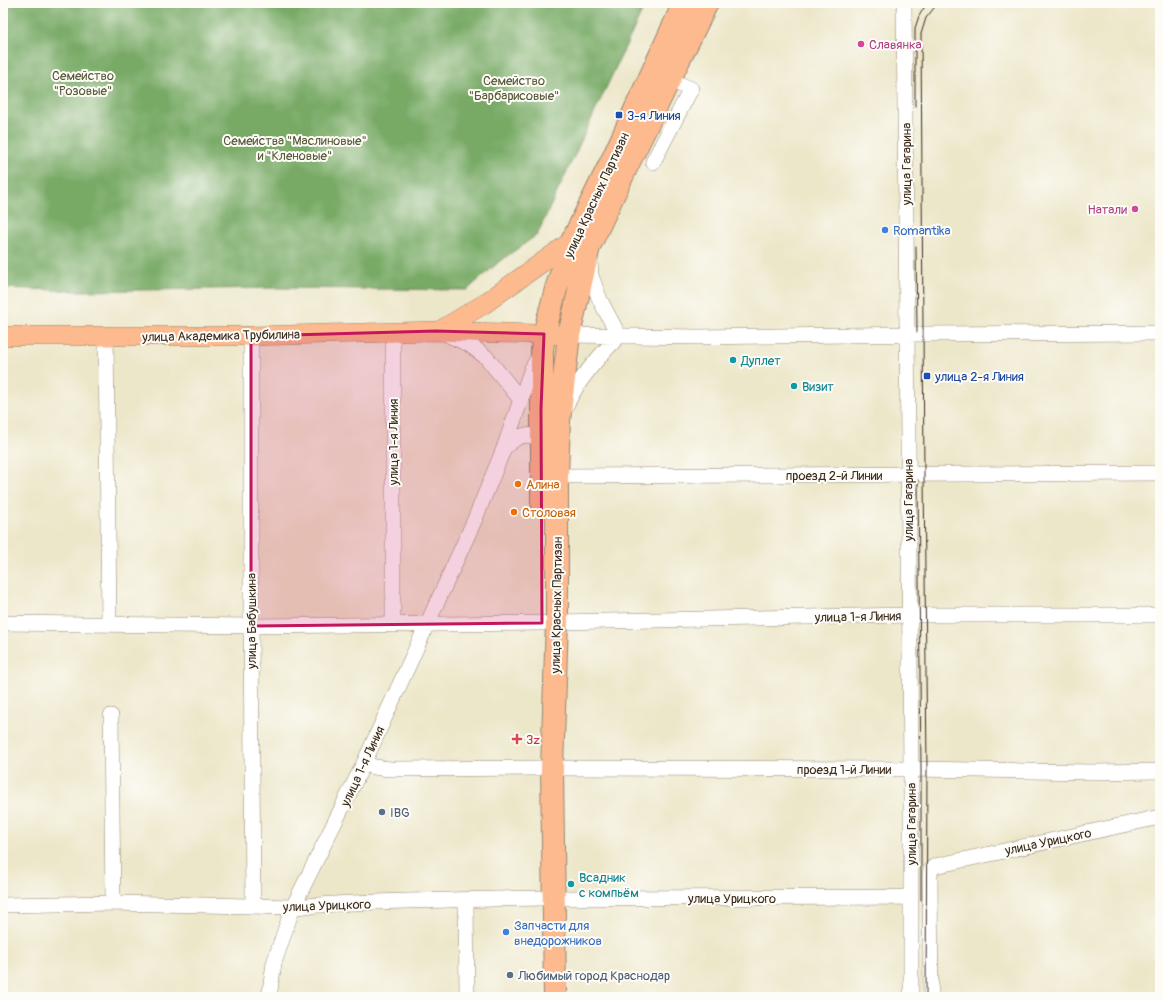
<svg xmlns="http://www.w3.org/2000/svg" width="1163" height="1000" font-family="Pangolin,sans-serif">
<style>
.forest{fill:#78aa66;stroke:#5a6a42}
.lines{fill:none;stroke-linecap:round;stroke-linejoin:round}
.minor-casing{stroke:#948874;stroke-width:16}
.major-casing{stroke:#948874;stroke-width:20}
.highway-casing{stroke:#948874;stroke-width:24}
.minor{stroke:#fff;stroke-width:15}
.major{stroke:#fcba8e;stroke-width:19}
.highway{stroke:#fcba8e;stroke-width:22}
.tram{stroke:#3b2a1e;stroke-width:1}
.marked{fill:#c2185b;fill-opacity:0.2;stroke:#c2185b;stroke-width:3;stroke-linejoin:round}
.hotel-dot{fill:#d1479c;stroke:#fdfcf7;stroke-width:1.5}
.transit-dot{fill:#1a4fb4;stroke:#fdfcf7;stroke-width:1.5}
.shop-dot{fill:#3f7fe0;stroke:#fdfcf7;stroke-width:1.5}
.culture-dot{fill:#0f9aa8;stroke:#fdfcf7;stroke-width:1.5}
.food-dot{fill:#e8710a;stroke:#fdfcf7;stroke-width:1.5}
.health-dot{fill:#e0444e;stroke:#fdfcf7;stroke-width:1.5}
.service-dot{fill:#5c6f8a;stroke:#fdfcf7;stroke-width:1.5}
.labels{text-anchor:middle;stroke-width:4;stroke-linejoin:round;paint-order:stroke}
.hotel-label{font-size:13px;fill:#b23c85;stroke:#fdfcf7;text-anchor:start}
.park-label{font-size:13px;fill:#565838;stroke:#fdfcf7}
.transit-label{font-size:13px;fill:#164399;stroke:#fdfcf7;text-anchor:start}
.street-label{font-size:13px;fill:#3b2a1e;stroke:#fdfcf7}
.shop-label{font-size:13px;fill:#366cbe;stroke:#fdfcf7;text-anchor:start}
.culture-label{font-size:13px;fill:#0d838f;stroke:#fdfcf7;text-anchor:start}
.food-label{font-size:13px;fill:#c56008;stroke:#fdfcf7;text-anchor:start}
.health-label{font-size:13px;fill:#be3a42;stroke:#fdfcf7;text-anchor:start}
.service-label{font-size:13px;fill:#4e5e75;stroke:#fdfcf7;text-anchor:start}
</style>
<rect width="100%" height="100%" fill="#fdfcf7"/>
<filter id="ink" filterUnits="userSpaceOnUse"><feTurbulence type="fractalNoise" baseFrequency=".025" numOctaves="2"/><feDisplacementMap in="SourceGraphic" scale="8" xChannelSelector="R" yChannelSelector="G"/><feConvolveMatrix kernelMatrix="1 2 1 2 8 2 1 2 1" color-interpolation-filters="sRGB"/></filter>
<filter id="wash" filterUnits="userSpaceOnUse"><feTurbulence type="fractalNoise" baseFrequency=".012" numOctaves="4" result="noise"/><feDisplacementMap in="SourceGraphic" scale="16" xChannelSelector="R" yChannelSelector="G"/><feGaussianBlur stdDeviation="0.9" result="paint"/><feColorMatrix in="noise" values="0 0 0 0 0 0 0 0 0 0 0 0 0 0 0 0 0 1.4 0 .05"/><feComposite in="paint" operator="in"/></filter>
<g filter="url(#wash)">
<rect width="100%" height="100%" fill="#ede7ca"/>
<!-- forest -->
<path class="forest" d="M 3,3 L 646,3 L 537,235 L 500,261 L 467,290 L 275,288 L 79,291 L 3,288 Z"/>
</g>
<g filter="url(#ink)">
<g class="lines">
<defs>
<path id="minor" d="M 904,3 L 911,769 L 911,997
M 653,162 L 691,89 L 670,80
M 590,261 L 591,276 L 600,300 L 619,336
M 393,332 L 393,625
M 444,333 L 470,345 L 486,357 L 521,400
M 569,335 L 698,337 L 923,334 L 1160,333
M 106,336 L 109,624
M 251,336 L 251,626 L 253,906
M 564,410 C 575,384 599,356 619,336
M 504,448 C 517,436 526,430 542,441
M 557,476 L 1160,473
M 557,622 L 909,615 L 1160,615
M 3,623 L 251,626 L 542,623
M 111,716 L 113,903
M 364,763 L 374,767 L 390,769 L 540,768
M 552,768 L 911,769 L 1094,772 L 1160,771
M 553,898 L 911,897
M 466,900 L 467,997
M 3,905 L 113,903 L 293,907 C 376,900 459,900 541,898
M 269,997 L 274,963 L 293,907 L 364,763 L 475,519 L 504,448 L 532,368 L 541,353
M 931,997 L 930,875 L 931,869 L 935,866 L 1160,817"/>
<path id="major" d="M 439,331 L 484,304 L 572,241
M 3,336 L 251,336 L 436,331 L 569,335"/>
<path id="highway" d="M 542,502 L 542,351 L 544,334 L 556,289 L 572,241 L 613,158 L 684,3
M 555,997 L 552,768 L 557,622 L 557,476 L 559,421 L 569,335 L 589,247 L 628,164 L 707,3"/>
</defs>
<!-- minor casing -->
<use href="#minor" class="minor-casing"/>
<!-- major casing -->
<use href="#major" class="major-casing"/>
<!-- highway casing -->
<use href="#highway" class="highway-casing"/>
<!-- minor -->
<use href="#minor" class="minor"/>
<!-- major -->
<use href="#major" class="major"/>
<!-- highway -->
<use href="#highway" class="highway"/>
<!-- tram -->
<path class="tram" d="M 915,106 L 915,28 L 919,16 L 927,3
M 916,246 L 917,332
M 918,480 L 921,769 L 921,900
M 926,997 L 927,769 L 924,474 L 921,34 L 926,18 L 938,3"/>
</g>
</g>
<!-- marked area -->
<path class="marked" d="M 436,331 L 544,334 L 541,409 L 542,623 L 251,626 L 251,336 Z"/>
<!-- markers -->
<g class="hotel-dot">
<circle cx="861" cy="44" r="4"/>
<circle cx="1135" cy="209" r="4"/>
</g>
<g class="transit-dot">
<rect x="615" y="111" width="8" height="8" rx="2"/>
<rect x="923" y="372" width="8" height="8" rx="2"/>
</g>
<g class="shop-dot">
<circle cx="885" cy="230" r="4"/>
<circle cx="506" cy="932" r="4"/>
</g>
<g class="culture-dot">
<circle cx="733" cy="360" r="4"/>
<circle cx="794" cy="386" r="4"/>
<circle cx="571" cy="884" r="4"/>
</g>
<g class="food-dot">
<circle cx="518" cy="484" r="4"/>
<circle cx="514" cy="512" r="4"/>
</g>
<path class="health-dot" d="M515 733h4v4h4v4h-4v4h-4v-4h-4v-4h4z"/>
<g class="service-dot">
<circle cx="382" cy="812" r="4"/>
<circle cx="510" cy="975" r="4"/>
</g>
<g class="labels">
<!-- hotel labels -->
<g class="hotel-label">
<text x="869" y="49">Славянка</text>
<text x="1127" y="214" text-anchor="end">Натали</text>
</g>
<!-- park labels -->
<g class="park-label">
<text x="83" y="80">Семейство<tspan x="83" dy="15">"Розовые"</tspan></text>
<text x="514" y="85">Семейство<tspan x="514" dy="15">"Барбарисовые"</tspan></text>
<text x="295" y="145">Семейства "Маслиновые"<tspan x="295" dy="15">и "Кленовые"</tspan></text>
</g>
<!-- transit labels -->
<g class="transit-label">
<text x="627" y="120">3-я Линия</text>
<text x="935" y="381">улица 2-я Линия</text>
</g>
<!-- street labels -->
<g class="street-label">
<text transform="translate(906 164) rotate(-90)" y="5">улица Гагарина</text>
<text transform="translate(596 195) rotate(-65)" y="5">улица Красных Партизан</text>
<text transform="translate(221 335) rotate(-1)" y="5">улица Академика Трубилина</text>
<text transform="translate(393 442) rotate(-90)" y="5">улица 1-я Линия</text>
<text x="834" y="480">проезд 2-й Линии</text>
<text transform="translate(908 500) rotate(-90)" y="5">улица Гагарина</text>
<text transform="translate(556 605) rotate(-89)" y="5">улица Красных Партизан</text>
<text transform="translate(858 616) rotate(-1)" y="5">улица 1-я Линия</text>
<text transform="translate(251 621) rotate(-90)" y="5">улица Бабушкина</text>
<text transform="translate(362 766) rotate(-65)" y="5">улица 1-я Линия</text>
<text x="844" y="774">проезд 1-й Линии</text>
<text transform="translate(911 824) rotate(-90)" y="5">улица Гагарина</text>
<text transform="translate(1048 841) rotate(-12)" y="5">улица Урицкого</text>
<text x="732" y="903">улица Урицкого</text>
<text transform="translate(327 905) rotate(-2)" y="5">улица Урицкого</text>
</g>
<!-- shop labels -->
<g class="shop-label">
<text x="893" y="235">Romantika</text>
<text x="514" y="930">Запчасти для<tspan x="514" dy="15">внедорожников</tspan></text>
</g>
<!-- culture labels -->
<g class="culture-label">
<text x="741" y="365">Дуплет</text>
<text x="802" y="391">Визит</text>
<text x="579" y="882">Всадник<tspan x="579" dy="15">с компьём</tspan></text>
</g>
<!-- food labels -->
<g class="food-label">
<text x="526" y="489">Алина</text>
<text x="522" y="517">Столовая</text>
</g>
<!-- health labels -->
<g class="health-label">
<text x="526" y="744">3z</text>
</g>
<!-- service labels -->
<g class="service-label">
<text x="390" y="817">IBG</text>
<text x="518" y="980">Любимый город Краснодар</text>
</g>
</g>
<!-- margin -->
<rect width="1163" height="1000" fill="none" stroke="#fdfcf7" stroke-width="16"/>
</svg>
